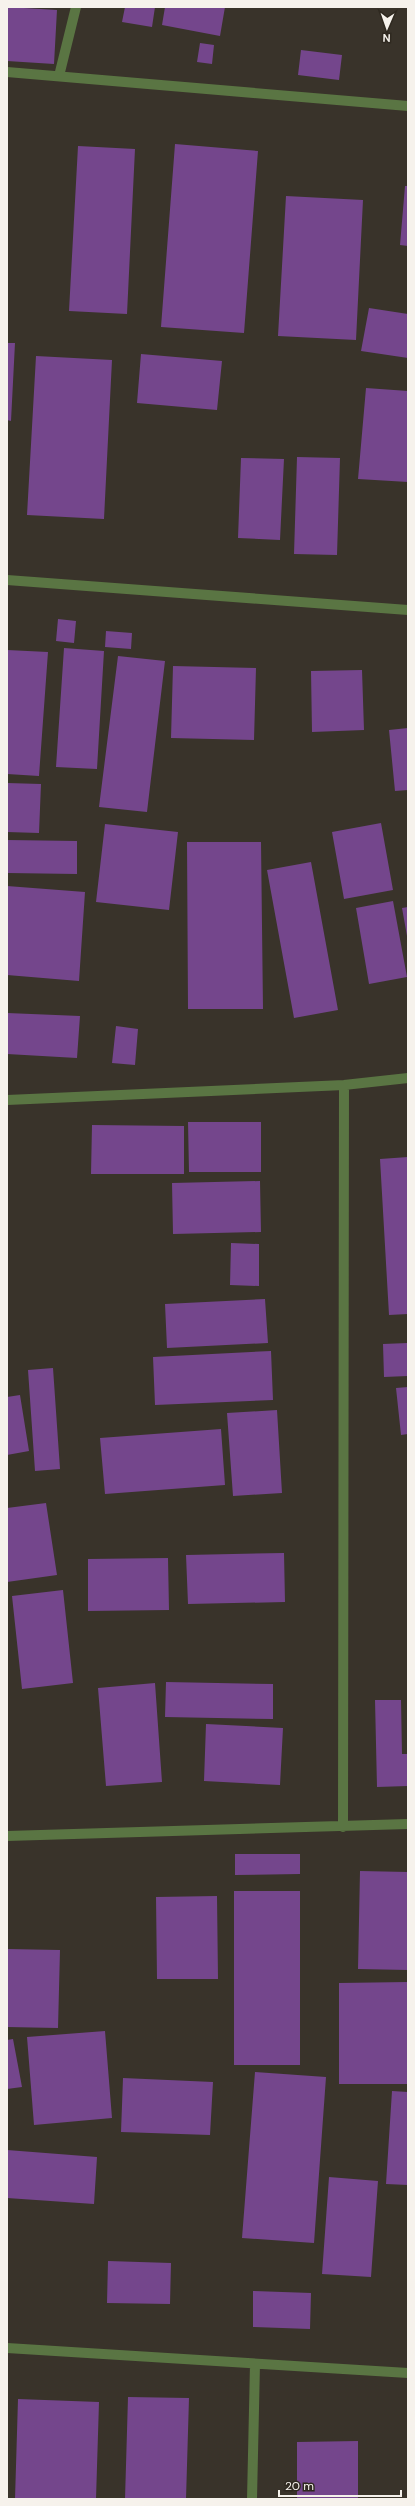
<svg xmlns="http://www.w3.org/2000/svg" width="415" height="2506" font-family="'DM Sans',sans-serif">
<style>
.building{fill:#74468c}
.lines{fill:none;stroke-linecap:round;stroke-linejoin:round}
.minor{stroke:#5a7543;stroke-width:10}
</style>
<rect width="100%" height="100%" fill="#39332a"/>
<!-- building -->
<path class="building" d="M 7,7 L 57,10 L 54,64 L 7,61 Z
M 125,7 L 155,7 L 152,27 L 122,22 Z
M 165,7 L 225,7 L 220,36 L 162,25 Z
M 200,43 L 214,45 L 212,64 L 197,62 Z
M 301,50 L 342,55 L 339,80 L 298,75 Z
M 175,144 L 258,151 L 244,333 L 161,327 Z
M 78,146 L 135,149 L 127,314 L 69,311 Z
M 405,186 L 408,186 L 408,246 L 400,245 Z
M 286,196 L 363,200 L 356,340 L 278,336 Z
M 369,308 L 408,314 L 408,358 L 361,351 Z
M 7,343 L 15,343 L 11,421 L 7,420 Z
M 141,354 L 222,361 L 217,410 L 137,403 Z
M 36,356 L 112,360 L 104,519 L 27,515 Z
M 366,388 L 408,391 L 408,482 L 358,479 Z
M 297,457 L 340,458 L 337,555 L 294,554 Z
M 241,458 L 284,459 L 280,540 L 238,538 Z
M 58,619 L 76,621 L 74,643 L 56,641 Z
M 106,631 L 132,633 L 131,649 L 105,647 Z
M 64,648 L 104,651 L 97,769 L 56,767 Z
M 7,650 L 48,652 L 39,776 L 7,774 Z
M 118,656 L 165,661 L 147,812 L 99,807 Z
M 173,666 L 256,668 L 254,740 L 171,738 Z
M 362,670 L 364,730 L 312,732 L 311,671 Z
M 408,728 L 408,790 L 395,791 L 389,730 Z
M 7,783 L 41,784 L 39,833 L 7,832 Z
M 381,823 L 393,890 L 344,899 L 332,832 Z
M 105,824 L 178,832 L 169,910 L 96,902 Z
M 7,840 L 77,841 L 77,874 L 7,873 Z
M 187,842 L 261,842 L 263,1009 L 188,1009 Z
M 311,862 L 338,1010 L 294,1018 L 267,870 Z
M 7,886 L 85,892 L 79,981 L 7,975 Z
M 393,901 L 407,977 L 369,984 L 356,908 Z
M 408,907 L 408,936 L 407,936 L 402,908 Z
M 7,1013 L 80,1016 L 77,1058 L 7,1054 Z
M 116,1026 L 138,1029 L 135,1065 L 112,1063 Z
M 188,1122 L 261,1122 L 261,1172 L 189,1172 Z
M 92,1125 L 184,1126 L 184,1174 L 91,1174 Z
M 408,1157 L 408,1314 L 389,1315 L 380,1159 Z
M 260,1181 L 261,1232 L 173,1234 L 172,1183 Z
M 231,1243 L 259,1244 L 259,1286 L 230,1285 Z
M 265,1299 L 268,1343 L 167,1348 L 165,1304 Z
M 408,1343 L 408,1376 L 384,1377 L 383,1344 Z
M 271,1351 L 273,1400 L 155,1405 L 153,1357 Z
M 53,1368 L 60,1469 L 35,1471 L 28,1370 Z
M 408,1387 L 408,1434 L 401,1435 L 396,1388 Z
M 20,1395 L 29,1451 L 7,1455 L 7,1397 Z
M 277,1410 L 282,1493 L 233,1496 L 227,1413 Z
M 221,1429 L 225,1485 L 105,1494 L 100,1438 Z
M 46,1503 L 57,1575 L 7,1582 L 7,1508 Z
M 284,1553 L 285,1602 L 188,1604 L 186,1555 Z
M 168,1558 L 169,1610 L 88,1611 L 88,1559 Z
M 63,1590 L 73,1683 L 22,1689 L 12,1596 Z
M 166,1682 L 273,1684 L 273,1719 L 165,1717 Z
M 155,1683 L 162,1782 L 106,1786 L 98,1688 Z
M 375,1700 L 401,1700 L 402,1754 L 408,1754 L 408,1786 L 377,1787 Z
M 206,1724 L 283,1728 L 280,1785 L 204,1781 Z
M 235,1854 L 300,1854 L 300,1874 L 235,1875 Z
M 360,1871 L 408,1872 L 408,1970 L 358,1969 Z
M 234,1891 L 300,1891 L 300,2065 L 234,2065 Z
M 217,1896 L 218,1979 L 157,1979 L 156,1897 Z
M 7,1949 L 60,1950 L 58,2028 L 7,2027 Z
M 408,1982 L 408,2084 L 339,2084 L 339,1983 Z
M 105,2031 L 112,2118 L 34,2125 L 27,2037 Z
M 13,2039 L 22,2087 L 7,2089 L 7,2040 Z
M 255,2072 L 326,2077 L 314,2243 L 242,2238 Z
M 123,2078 L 213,2082 L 210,2135 L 121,2132 Z
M 392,2091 L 408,2092 L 408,2185 L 386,2184 Z
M 7,2150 L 97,2157 L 94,2204 L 7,2198 Z
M 329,2177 L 378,2181 L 371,2277 L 322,2274 Z
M 108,2261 L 171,2263 L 170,2304 L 107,2303 Z
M 253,2291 L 311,2293 L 310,2329 L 253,2327 Z
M 128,2397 L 189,2398 L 186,2499 L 125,2499 Z
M 18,2399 L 99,2402 L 96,2499 L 15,2499 Z
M 358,2441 L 358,2499 L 297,2499 L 297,2442 Z"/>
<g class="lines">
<!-- minor -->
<path class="minor" d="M 7,72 L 408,106
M 59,76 L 76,7
M 7,580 L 408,610
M 7,1100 L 344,1085 L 408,1078
M 343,1827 L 344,1085
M 7,1836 L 408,1824
M 7,2348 L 408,2373
M 252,2499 L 255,2364"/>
</g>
<!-- border -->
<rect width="415" height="2506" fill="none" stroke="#f6f2ec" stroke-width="16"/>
<!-- north arrow -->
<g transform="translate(387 28) rotate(182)" stroke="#2f2920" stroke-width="3" paint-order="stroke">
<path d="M0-3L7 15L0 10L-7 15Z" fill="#f6f2ec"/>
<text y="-6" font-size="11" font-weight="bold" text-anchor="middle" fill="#f6f2ec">N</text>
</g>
<!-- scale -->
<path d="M279 2490v6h122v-6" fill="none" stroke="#f6f2ec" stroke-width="2"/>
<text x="285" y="2490" font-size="12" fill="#f6f2ec" stroke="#2f2920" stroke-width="3" paint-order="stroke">20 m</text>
</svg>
